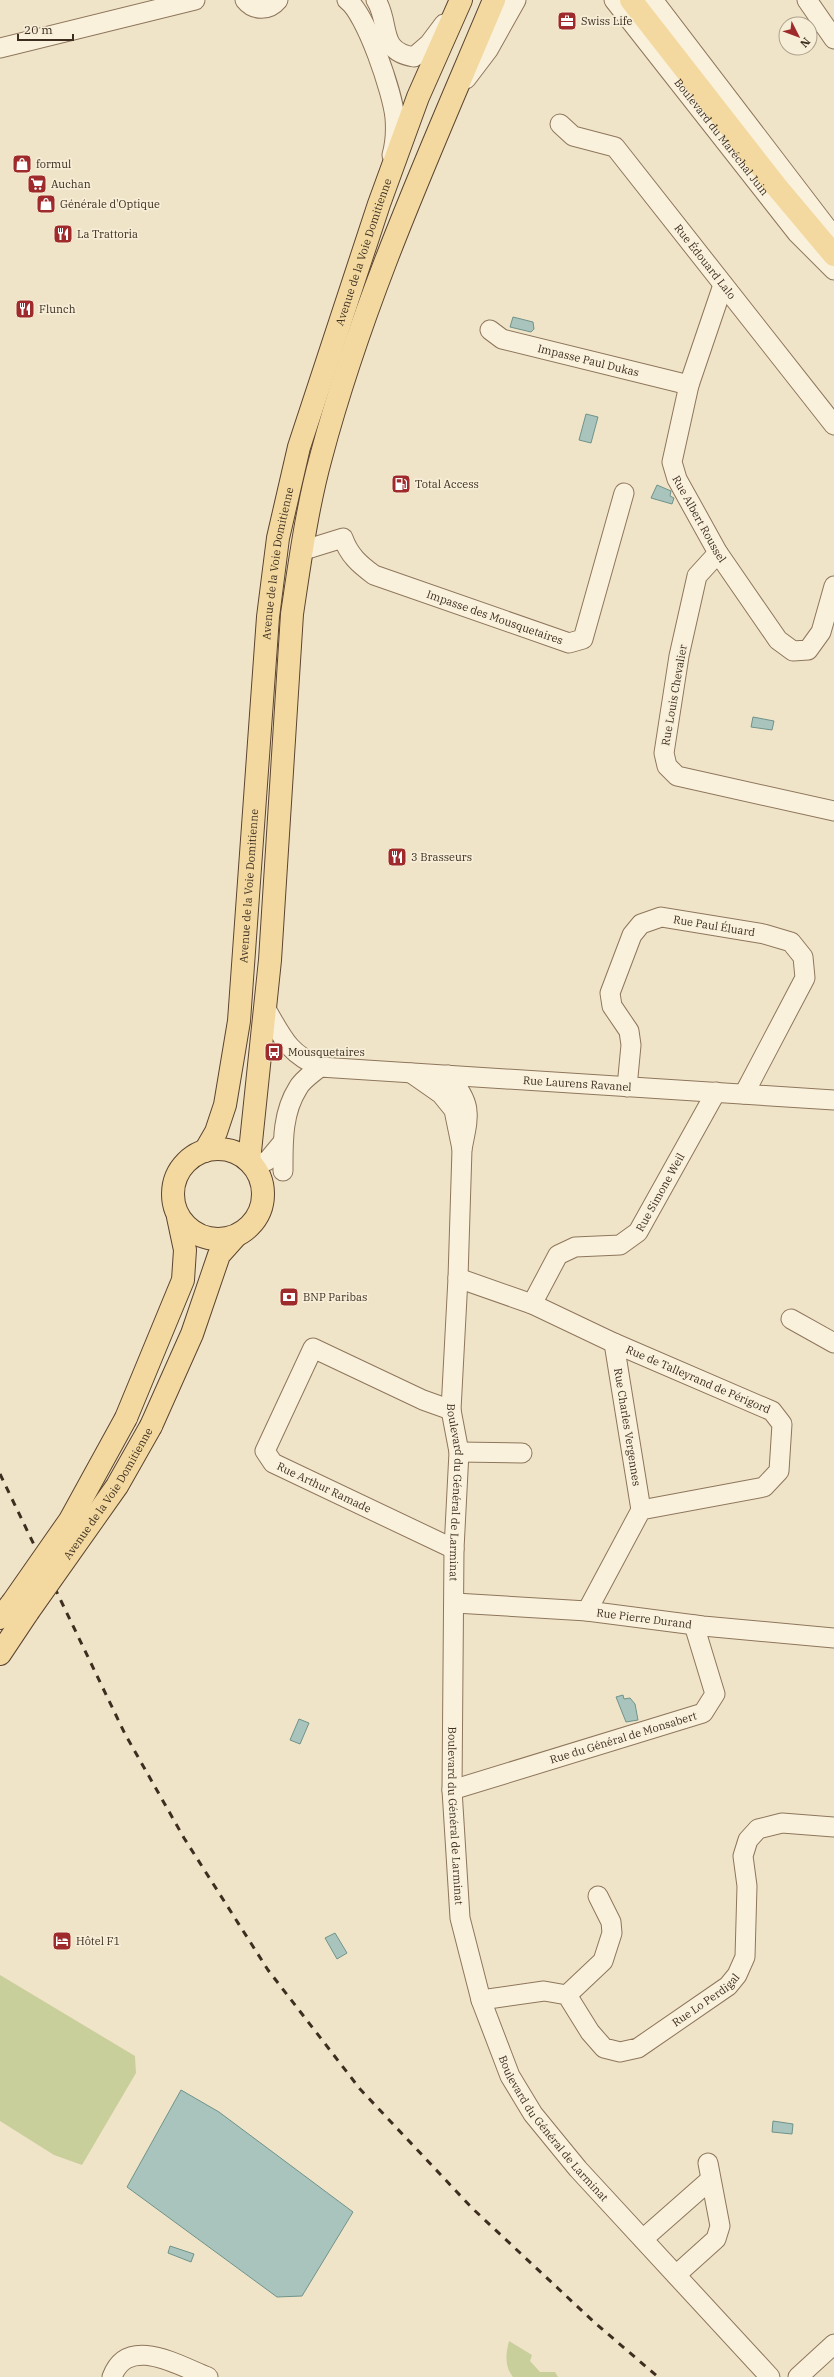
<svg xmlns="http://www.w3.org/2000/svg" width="834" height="2377" font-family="'IBM Plex Serif',serif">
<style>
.green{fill:#c9cf9b}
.water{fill:#a9c4bc;stroke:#6f938a}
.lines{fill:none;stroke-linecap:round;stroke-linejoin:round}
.minor-casing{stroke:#8d765c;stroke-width:21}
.major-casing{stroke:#5b4430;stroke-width:24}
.minor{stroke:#faf1dc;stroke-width:19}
.major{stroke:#f3d9a0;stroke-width:22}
.rail{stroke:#3d2e20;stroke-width:3;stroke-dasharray:7 7;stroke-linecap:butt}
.major-bridge-casing{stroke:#5b4430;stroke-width:24;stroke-linecap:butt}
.major-bridge{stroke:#f3d9a0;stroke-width:22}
.labels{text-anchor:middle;stroke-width:3.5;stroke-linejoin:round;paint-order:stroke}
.poi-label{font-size:11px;fill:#3d2e20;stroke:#f7eed8;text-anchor:start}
.street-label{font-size:11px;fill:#3d2e20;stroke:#f7eed8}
</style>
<rect width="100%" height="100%" fill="#f0e4c8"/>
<!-- green -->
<path class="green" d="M 0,1975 L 135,2056 L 136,2073 L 82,2165 L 54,2155 L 0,2121 Z
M 509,2341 L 532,2355 L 530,2361 L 540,2372 L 555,2372 L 558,2377 L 513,2377 C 504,2366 506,2353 509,2341 Z"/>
<!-- water -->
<path class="water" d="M 513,317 L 533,322 L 534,329 L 531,332 L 510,327 Z
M 586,414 L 598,417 L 591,443 L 579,440 Z
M 657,485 L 671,491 L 670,496 L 674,498 L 672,504 L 651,498 Z
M 753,717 L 774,721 L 772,730 L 751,727 Z
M 623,1695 L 624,1699 L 630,1698 L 635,1704 L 638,1720 L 626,1722 L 616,1697 Z
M 299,1719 L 309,1723 L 300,1744 L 290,1740 Z
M 335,1933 L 347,1953 L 337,1959 L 325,1938 Z
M 181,2090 L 219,2112 L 353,2212 L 302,2296 L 277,2297 L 127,2187 Z
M 773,2121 L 793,2124 L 792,2134 L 772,2132 Z
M 170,2246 L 194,2254 L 191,2262 L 168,2253 Z"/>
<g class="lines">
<defs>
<g id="minor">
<path d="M 245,0 C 254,11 269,11 278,0"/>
<path d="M 347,0 C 366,13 393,94 395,118 C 396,130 395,144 392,155"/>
<path d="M 376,0 C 391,24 377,51 414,57 L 429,44 L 444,24"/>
<path id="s1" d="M 614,0 L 797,233 L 834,270"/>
<path d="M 653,0 L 834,237"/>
<path d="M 807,0 L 834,39"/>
<path d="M 0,48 L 195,0"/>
<path d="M 466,79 L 488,50 L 516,0"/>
<path id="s2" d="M 560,124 L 573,136 L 615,147 L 834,425"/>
<path id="s3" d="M 723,285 L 689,385 L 672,462 L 677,479 L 718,553 L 778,640 L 793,651 L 808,650 L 821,632 L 834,586"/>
<path id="s4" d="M 490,330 L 502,339 L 689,385"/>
<path id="s5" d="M 301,551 L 343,538 C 349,555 359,564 374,575 L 569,643 L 583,639 L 624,493"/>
<path d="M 718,553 L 697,576 L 679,656 L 664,753 L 667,766 L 677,776 L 834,811"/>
<path d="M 266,1009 C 283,1038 288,1053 320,1067"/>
<path d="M 411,1073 L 441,1094 L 454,1110 L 462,1149 C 469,1114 473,1105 448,1075"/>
<path id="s6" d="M 627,1087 L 631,1045 L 629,1031 L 612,1006 L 610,993 L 632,935 L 641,924 L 661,917 L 764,934 L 791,942 L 803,957 L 805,978 L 744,1094"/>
<path id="s7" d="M 462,1149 L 458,1278 L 451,1410 L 459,1452 L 454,1549 L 452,1790 L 460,1918 L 481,2000 L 510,2076 L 533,2114 L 578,2169 L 770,2377"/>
<path d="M 254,1167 L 268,1160 L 283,1142"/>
<path id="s8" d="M 283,1171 C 283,1143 282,1113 298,1088 C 302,1080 313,1073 320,1067 L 834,1100"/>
<path id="s9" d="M 458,1278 L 532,1304 L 614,1343 L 772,1411 L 782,1424 L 779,1471 L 764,1487 L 641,1510 L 587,1611"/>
<path id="s10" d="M 532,1304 L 558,1255 L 575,1247 L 620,1245 L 638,1232 L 716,1092"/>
<path d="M 791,1319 L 834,1343"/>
<path id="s11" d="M 614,1343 L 641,1510"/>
<path id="s12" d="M 451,1410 L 423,1400 L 313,1348 L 265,1451 L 273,1463 L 454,1549"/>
<path d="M 459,1452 L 522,1453"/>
<path id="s13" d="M 455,1603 L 587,1611 L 703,1626 L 834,1638"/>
<path id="s14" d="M 452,1790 L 703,1713 L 715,1694 L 694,1625"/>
<path d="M 567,1995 L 603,1961 L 612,1933 L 611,1922 L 598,1896"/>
<path id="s15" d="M 481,2000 L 544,1991 L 567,1995 L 590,2032 L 604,2048 L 620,2052 L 638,2048 L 728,1986 L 737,1975 L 745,1957 L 747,1886 L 743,1856 L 748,1840 L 758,1829 L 782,1823 L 834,1827"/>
<path d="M 643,2239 L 710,2180"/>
<path d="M 676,2275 L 716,2239 L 720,2226 L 708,2163"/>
<path d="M 112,2377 C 128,2334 179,2366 208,2377"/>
<path d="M 798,2377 L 834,2344"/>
</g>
<g id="major">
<path d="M 631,0 L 776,186 L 834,255"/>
<circle cx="218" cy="1194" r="45"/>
<path id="s16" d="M 205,1151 L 216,1132 L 225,1105 L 239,1021 L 268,617 L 278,538 L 299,447 L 379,204 L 418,97 L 461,0"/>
<path d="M 249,1161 L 270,960 L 292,614 C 300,561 307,508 321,457 C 363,299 431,150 494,0"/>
<path d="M 126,1418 L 183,1280 L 185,1250 L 178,1217"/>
<path d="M 151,1426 L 192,1334 L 219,1255 L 236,1236"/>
<path d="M 0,1618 L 12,1603"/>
<path d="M 0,1654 L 28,1612"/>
</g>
</defs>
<!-- minor casing -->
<use href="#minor" class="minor-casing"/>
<!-- major casing -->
<use href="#major" class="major-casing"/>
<!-- minor -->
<use href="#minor" class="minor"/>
<!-- major -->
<use href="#major" class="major"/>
<!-- rail -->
<path class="rail" d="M 0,1474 L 125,1734 L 184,1838 L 268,1970 L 360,2089 L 472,2208 L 594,2322 L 658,2377"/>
<defs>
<g id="major-bridge">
<path d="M 12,1603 L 70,1520 L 126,1418"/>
<path id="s17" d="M 28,1612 L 117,1486 L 151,1426"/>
</g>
</defs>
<!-- major-bridge casing -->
<use href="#major-bridge" class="major-bridge-casing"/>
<!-- major-bridge -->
<use href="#major-bridge" class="major-bridge"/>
</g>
<!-- icons -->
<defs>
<symbol id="office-square" viewBox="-11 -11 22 22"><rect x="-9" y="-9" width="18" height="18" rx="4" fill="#9e2a2b" stroke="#f7eed8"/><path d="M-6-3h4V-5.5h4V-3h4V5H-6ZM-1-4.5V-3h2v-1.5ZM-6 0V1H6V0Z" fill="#fff"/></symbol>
<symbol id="shop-square" viewBox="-11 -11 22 22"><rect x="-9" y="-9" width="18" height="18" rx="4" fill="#9e2a2b" stroke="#f7eed8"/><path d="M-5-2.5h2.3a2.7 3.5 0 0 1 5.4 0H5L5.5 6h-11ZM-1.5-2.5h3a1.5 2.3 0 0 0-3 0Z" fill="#fff"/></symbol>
<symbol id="supermarket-square" viewBox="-11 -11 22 22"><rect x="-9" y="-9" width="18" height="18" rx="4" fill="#9e2a2b" stroke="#f7eed8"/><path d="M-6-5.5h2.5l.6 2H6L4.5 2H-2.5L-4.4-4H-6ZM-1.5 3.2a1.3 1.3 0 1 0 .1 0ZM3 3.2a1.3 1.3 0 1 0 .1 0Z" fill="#fff"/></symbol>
<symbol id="restaurant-square" viewBox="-11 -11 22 22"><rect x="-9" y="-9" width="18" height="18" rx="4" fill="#9e2a2b" stroke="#f7eed8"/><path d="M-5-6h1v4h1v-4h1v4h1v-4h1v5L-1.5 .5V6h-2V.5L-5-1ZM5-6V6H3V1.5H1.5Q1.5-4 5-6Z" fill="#fff"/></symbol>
<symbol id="fuel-square" viewBox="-11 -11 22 22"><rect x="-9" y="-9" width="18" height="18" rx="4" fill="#9e2a2b" stroke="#f7eed8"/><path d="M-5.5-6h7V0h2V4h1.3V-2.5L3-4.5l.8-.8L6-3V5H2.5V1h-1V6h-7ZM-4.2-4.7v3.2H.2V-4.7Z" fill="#fff"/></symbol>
<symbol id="bus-square" viewBox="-11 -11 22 22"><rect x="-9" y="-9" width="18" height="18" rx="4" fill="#9e2a2b" stroke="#f7eed8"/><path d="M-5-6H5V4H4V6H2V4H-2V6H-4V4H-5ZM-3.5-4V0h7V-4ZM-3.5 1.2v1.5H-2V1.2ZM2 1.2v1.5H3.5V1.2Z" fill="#fff"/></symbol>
<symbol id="bank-square" viewBox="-11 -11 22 22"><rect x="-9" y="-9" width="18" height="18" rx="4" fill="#9e2a2b" stroke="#f7eed8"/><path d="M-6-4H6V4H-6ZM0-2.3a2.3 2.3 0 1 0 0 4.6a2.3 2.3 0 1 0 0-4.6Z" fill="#fff"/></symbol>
<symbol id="hotel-square" viewBox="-11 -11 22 22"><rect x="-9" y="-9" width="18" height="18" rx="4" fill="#9e2a2b" stroke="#f7eed8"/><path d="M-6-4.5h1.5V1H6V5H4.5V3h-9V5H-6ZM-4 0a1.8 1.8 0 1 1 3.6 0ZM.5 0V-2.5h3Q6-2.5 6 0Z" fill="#fff"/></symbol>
</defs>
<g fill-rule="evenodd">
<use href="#office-square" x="556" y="10" width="22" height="22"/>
<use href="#shop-square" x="11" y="153" width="22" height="22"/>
<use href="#supermarket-square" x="26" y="173" width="22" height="22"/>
<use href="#shop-square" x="35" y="193" width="22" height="22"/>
<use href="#restaurant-square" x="52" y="223" width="22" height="22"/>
<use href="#restaurant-square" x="14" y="298" width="22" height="22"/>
<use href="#fuel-square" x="390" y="473" width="22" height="22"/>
<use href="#restaurant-square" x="386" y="846" width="22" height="22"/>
<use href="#bus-square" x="263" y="1041" width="22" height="22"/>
<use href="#bank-square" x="278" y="1286" width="22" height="22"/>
<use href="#hotel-square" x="51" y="1930" width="22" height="22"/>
</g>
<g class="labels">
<!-- poi labels -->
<g class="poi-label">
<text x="581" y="25">Swiss Life</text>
<text x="36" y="168">formul</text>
<text x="51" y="188">Auchan</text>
<text x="60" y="208">Générale d'Optique</text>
<text x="77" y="238">La Trattoria</text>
<text x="39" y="313">Flunch</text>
<text x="415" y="488">Total Access</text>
<text x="411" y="861">3 Brasseurs</text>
<text x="288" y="1056">Mousquetaires</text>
<text x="303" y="1301">BNP Paribas</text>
<text x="76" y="1945">Hôtel F1</text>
</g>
<!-- street labels -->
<g class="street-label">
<text dy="4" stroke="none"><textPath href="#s1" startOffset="174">Boulevard du Maréchal Juin</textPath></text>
<text dy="4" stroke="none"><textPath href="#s16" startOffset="919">Avenue de la Voie Domitienne</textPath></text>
<text dy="4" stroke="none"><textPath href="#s2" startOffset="207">Rue Édouard Lalo</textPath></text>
<text dy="4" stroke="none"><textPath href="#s4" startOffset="104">Impasse Paul Dukas</textPath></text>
<text dy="4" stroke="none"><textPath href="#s3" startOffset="248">Rue Albert Roussel</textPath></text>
<text dy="4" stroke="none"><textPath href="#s16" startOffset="595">Avenue de la Voie Domitienne</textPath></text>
<text dy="4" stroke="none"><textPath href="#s5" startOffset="221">Impasse des Mousquetaires</textPath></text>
<text transform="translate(674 695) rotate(-80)" y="4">Rue Louis Chevalier</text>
<text dy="4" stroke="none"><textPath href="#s16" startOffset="271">Avenue de la Voie Domitienne</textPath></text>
<text dy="4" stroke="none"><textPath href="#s6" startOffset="251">Rue Paul Éluard</textPath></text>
<text dy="4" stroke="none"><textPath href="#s8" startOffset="374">Rue Laurens Ravanel</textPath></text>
<text dy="4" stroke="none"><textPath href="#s10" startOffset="187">Rue Simone Weil</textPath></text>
<text dy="4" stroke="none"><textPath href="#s9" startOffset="261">Rue de Talleyrand de Périgord</textPath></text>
<text dy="4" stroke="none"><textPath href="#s11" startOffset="85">Rue Charles Vergennes</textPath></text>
<text dy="4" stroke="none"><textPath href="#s12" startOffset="336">Rue Arthur Ramade</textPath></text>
<text dy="4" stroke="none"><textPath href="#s7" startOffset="344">Boulevard du Général de Larminat</textPath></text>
<text dy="4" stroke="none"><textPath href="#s17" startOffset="143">Avenue de la Voie Domitienne</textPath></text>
<text dy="4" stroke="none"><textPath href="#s13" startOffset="190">Rue Pierre Durand</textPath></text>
<text dy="4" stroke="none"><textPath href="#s14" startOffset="179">Rue du Général de Monsabert</textPath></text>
<text dy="4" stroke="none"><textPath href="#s7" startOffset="668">Boulevard du Général de Larminat</textPath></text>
<text dy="4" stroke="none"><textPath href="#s15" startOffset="270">Rue Lo Perdigal</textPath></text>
<text dy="4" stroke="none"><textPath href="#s7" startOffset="1004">Boulevard du Général de Larminat</textPath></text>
</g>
</g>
<!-- north arrow -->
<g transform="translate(798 36) rotate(132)"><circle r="19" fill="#f7eed8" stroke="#ada18e"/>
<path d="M0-3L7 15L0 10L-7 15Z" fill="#9e2a2b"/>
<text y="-6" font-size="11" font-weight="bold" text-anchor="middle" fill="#3d2e20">N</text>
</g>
<!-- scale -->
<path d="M18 34v6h55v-6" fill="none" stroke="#3d2e20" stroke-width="2"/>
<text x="24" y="34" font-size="12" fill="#3d2e20" stroke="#f7eed8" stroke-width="3" paint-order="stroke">20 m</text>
</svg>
